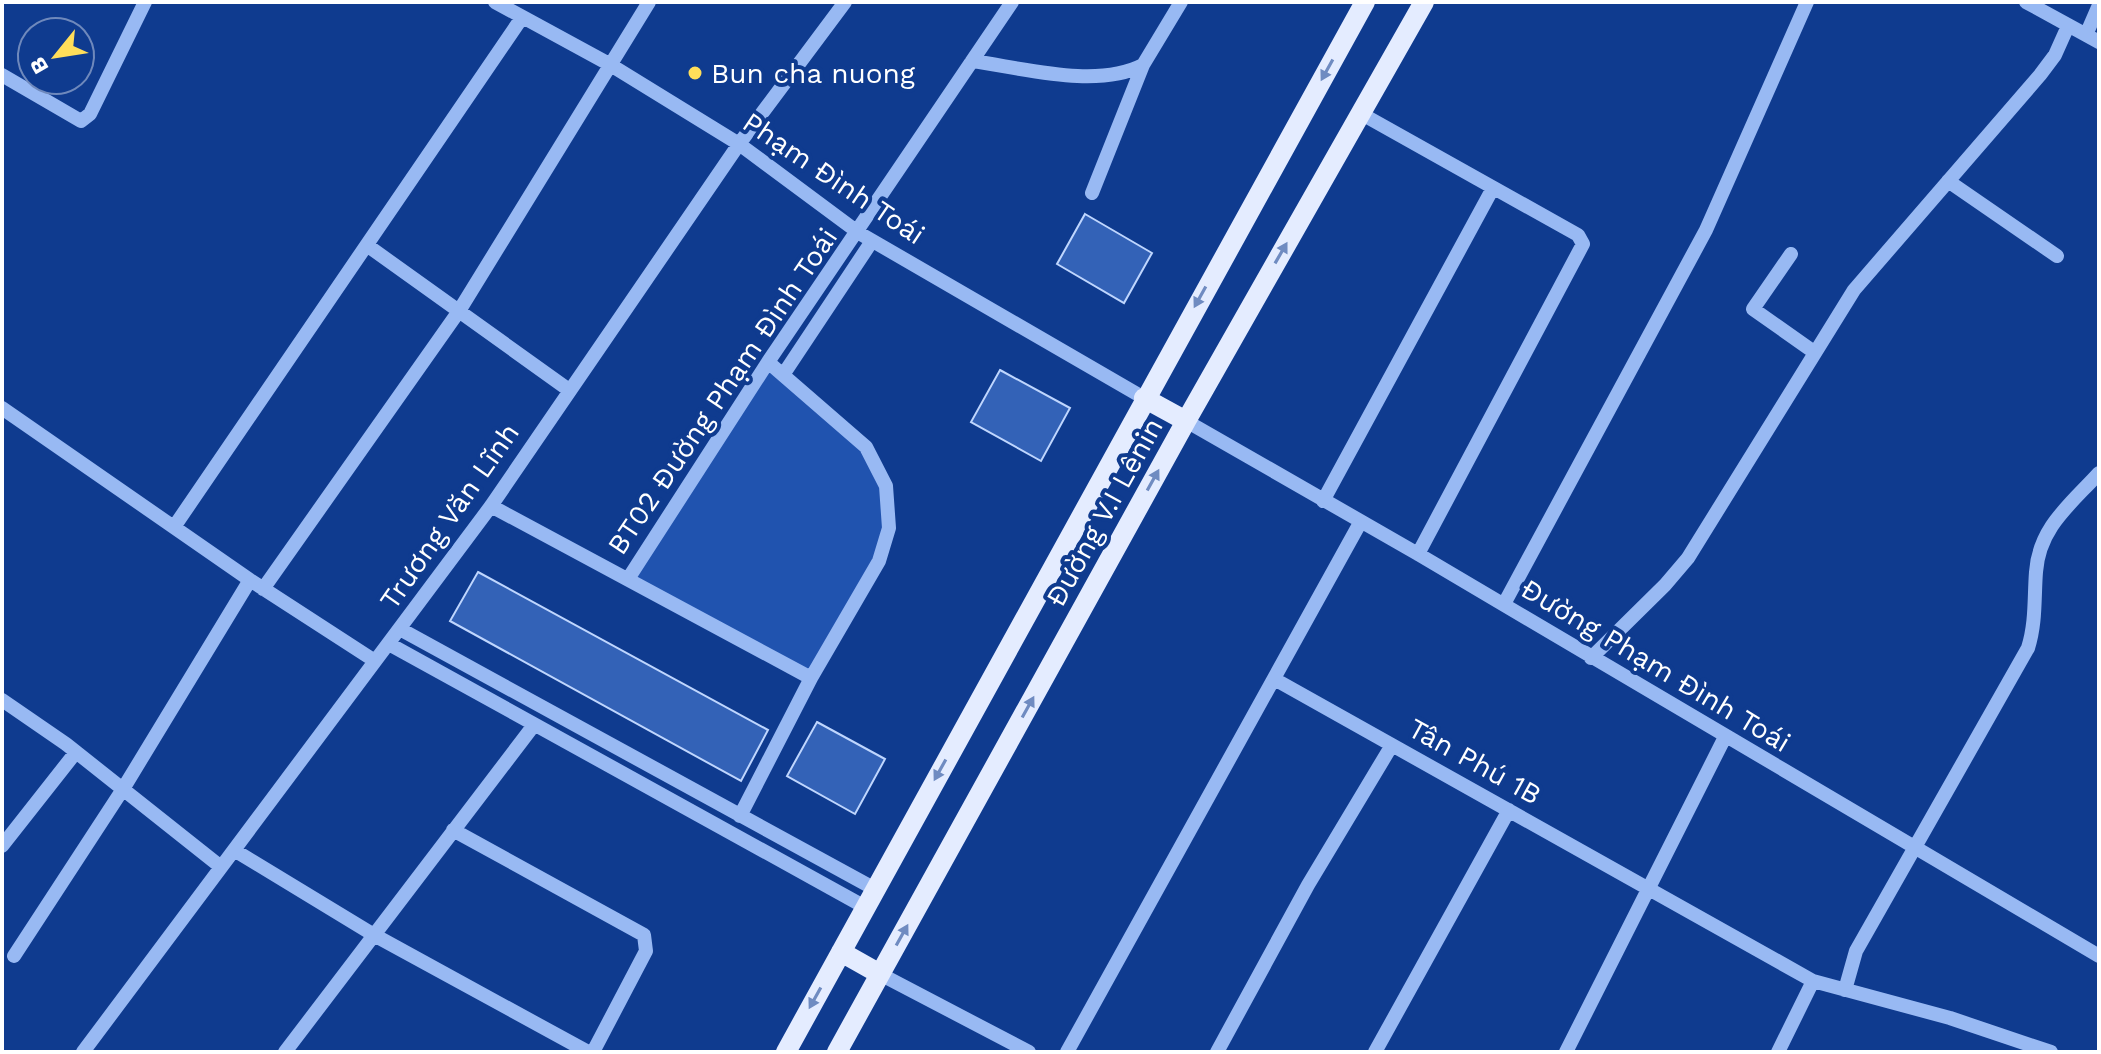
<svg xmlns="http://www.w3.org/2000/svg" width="2101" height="1054" font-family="'Work Sans',sans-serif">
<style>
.green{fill:#2053af}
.building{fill:#3362b7;stroke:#bfd6fe;stroke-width:2}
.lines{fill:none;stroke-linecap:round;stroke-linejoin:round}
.minor{stroke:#98b9f3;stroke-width:14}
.major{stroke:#e4ecff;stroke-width:20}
.oneway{fill:#6f8bc1}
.poi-dot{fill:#ffde5a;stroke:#0f3b8f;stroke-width:3}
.labels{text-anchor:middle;stroke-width:8;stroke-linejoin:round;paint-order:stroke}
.poi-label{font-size:28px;fill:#fff;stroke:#0f3b8f;text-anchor:start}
.street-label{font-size:28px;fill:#fff;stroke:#0f3b8f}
</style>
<rect width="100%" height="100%" fill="#0f3b8f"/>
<!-- green -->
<path class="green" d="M 768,362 L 874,459 L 889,528 L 811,678 L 628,579 Z"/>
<!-- building -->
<path class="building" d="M 1085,214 L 1152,253 L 1124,303 L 1057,264 Z
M 1000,370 L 1070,408 L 1041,461 L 971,422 Z
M 478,572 L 768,730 L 741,781 L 450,621 Z
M 817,722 L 885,759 L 855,814 L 787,776 Z"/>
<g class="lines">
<!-- minor -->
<path class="minor" d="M 495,2 L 609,64 L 739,144 L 859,233 L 1144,398
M 2026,2 L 2099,42
M 2086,35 L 2099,5
M 972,61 C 1023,68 1097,89 1143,65
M 2,75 L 81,121 L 90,114 L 145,2
M 1360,113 L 1578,235 L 1583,244 L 1418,554
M 1948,181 L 2057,256
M 1092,193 L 1143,65 L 1181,2
M 368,246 L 569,390
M 1791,254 L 1753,309 L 1814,352
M 783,375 L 872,241
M 2,408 L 250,580 L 375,661
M 1186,421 L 1418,554 L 2099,956
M 1323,501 L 1493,188
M 491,506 L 811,678
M 174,527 L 521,19
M 628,579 L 768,362 L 1012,2
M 263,589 L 459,311 L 649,2
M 1504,604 L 1706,230 L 1807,2
M 400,629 L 875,889
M 389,644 L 865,907
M 1591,658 L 1665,585 L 1688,558 L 1854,290 L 2040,75 L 2055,55 L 2068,26
M 1276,680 L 1813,981 L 1950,1018 L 2051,1052
M 2,700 L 66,744 L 221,867
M 740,816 L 811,678 L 879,561 L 889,528 L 886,486 L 866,447 L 768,362
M 453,830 L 644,935 L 646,951 L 593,1052
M 2,846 L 76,752
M 234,850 L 374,935 L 588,1052
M 14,956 L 123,789 L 250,580
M 880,974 L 1029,1052
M 1845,990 L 1856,951 L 2028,648 C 2036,623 2034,598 2036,572 C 2039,527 2071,504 2099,473
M 83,1052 L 491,506 L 739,144 L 845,2
M 285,1052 L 534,725
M 1067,1052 L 1360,523
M 1217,1052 L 1308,885 L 1392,745
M 1375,1052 L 1509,810
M 1566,1052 L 1725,737
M 1778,1052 L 1813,981"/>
<!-- major -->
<path class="major" d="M 1144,398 L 1186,421
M 841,952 L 880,974
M 786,1052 L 1365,2
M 837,1052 L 1186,421 L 1424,2"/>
</g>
<!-- one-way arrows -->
<defs><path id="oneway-solid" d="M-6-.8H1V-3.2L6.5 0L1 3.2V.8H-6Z" transform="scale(2)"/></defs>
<g class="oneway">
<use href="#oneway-solid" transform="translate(1327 70) rotate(119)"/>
<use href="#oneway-solid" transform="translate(1281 253) rotate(-60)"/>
<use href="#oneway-solid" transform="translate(1200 297) rotate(119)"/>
<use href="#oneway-solid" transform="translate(1153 480) rotate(-61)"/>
<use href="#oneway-solid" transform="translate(1028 707) rotate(-61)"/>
<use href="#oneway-solid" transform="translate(940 770) rotate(119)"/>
<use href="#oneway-solid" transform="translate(902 935) rotate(-61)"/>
<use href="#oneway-solid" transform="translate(815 998) rotate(119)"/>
</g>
<!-- markers -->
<circle class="poi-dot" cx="695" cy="73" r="8"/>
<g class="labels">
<!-- poi labels -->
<g class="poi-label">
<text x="711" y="83">Bun cha nuong</text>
</g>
<!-- street labels -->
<g class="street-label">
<text transform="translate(834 178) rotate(34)" y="10">Phạm Đình Toái</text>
<text transform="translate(722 391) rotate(-56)" y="10">BT02 Đường Phạm Đình Toái</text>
<text transform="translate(1104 512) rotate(-61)" y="10">Đường V.I Lênin</text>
<text transform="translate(449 516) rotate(-55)" y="10">Trương Văn Lĩnh</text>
<text transform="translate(1656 665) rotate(31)" y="10">Đường Phạm Đình Toái</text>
<text transform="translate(1475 761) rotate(29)" y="10">Tân Phú 1B</text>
</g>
</g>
<!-- border -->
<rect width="2101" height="1054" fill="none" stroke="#ffffff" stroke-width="8"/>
<!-- north arrow -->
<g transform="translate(56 56) rotate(240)"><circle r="38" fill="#0f3b8f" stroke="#6f89bc" stroke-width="2"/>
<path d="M0-6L14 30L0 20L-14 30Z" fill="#ffde5a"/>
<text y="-12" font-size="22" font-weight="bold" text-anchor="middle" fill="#ffffff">B</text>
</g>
</svg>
